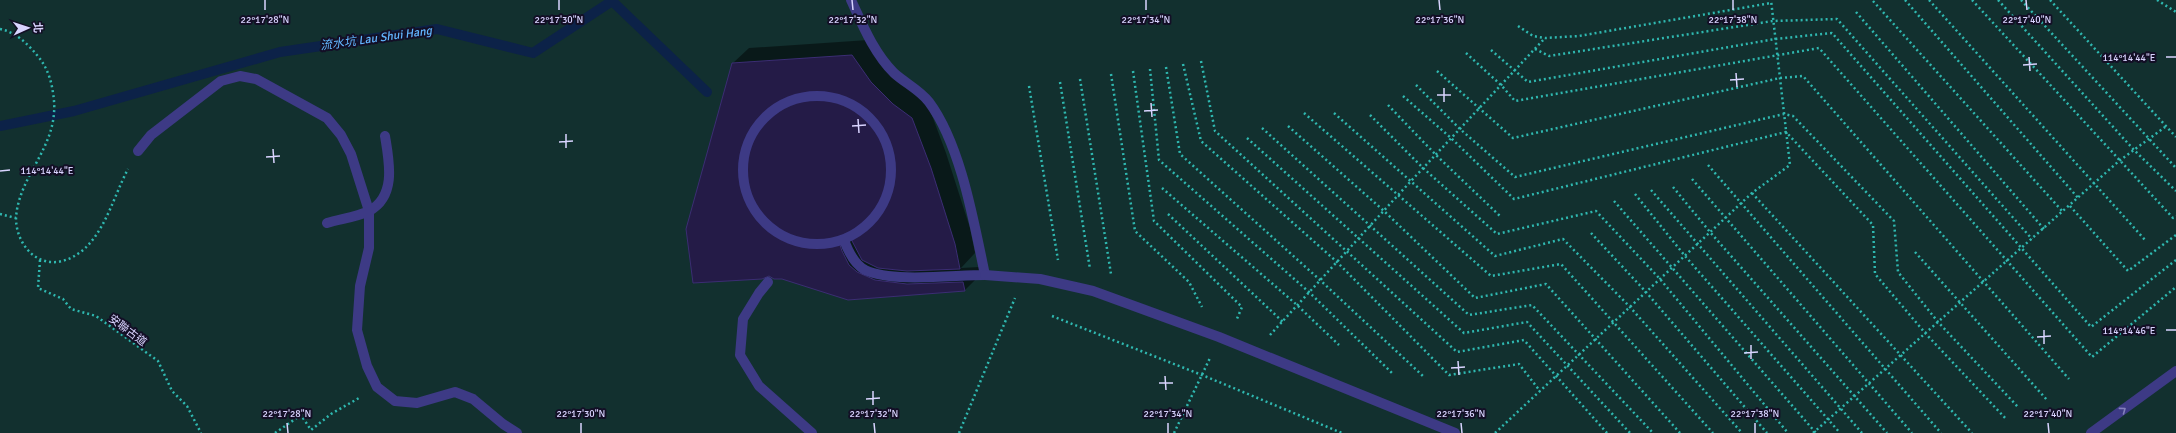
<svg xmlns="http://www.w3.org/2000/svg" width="2176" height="433" font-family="Signika,'Noto Sans TC',sans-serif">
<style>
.green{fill:#12302f}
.shadow{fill:#0007}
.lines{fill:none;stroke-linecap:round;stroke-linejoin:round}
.stream{stroke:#0c2248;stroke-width:10}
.building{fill:#241b47;stroke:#3b2d73}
.path{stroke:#2fb8b0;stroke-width:2.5;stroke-dasharray:2 3;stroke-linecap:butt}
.service{stroke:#3d3a85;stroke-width:10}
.minor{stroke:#3d3a85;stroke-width:10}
.oneway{stroke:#837fbc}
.ticks{fill:none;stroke:#d9d4ff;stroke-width:1.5}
.labels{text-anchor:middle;stroke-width:4;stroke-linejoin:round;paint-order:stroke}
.street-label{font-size:11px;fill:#d9d4ff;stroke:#130f26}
.water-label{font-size:12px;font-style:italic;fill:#62b6ff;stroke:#130f26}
.ticks-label{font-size:10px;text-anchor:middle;fill:#d9d4ff;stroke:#130f26;stroke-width:4;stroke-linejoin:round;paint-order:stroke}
</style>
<rect width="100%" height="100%" fill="#130f26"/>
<!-- green -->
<path class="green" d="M 0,0 L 2176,0 L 2176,433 L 0,433 Z"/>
<!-- shadow -->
<path class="shadow" d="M 868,40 L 927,102 L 946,153 L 970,228 L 975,253 L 961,268 L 979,267 L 980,275 L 965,290 L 848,299 L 733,63 L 749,48 Z"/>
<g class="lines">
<!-- stream -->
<path class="stream" d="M 0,126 L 74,111 L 280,52 L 437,29 L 533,53 L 612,1 L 707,92"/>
</g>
<!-- building -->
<path class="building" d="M 852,55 L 871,82 L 893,104 L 912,118 L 931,168 L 955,244 L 960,269 L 907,271 L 878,268 L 862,260 L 850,237 L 845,234 L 838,239 L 842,251 L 849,265 L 857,272 L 875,280 L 907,284 L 963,282 L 965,291 L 848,300 L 782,279 L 774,279 L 769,276 L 762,279 L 693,283 L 686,229 L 732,63 Z"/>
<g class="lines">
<!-- path -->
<path class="path" d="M 1905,0 L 2079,199
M 1929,0 L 2146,241
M 1972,0 L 2173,218 L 2176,216
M 1998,0 L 2134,150 L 2176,191
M 2021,0 L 2176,168
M 2050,0 L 2176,137
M 2157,0 L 2176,12
M 1873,1 L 2063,212
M 1856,12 L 2044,229
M 1518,26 L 1533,36 L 1545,38 L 1579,36 L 1771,3
M 0,29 C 15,32 27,43 36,54 C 46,65 51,78 53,93 C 62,145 19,172 16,218 C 16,232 22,246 33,255 C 41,261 52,264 62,261 C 101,251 111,201 128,169
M 1535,49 L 1549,56 L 1773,21 L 1837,19 L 2032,239
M 1491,50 L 1528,82 L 1775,39 L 1832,33 L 2091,327 L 2176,260
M 1466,53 L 1501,85 L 1515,101 L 1819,48 L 2092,357 L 2176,287
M 1201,61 L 1215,131 L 1457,352 L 1524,340 L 1607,433
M 1183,64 L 1201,141 L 1337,262 L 1449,375 L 1519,364 L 1540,391
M 1166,67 L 1180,154 L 1320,280 L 1424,377
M 1150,69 L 1159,160 L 1309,292 L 1393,374
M 1133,71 L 1154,221 L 1242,307 L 1236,321
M 1437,71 L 1513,138 L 1780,78 L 1803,76 L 2069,379
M 1111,74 L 1135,231 L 1189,282 L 1202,307
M 1080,79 L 1111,274
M 1060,82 L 1090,269
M 1416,85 L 1460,129 L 1515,177 L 1784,114 L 1793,116 L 1894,221 L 1898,272 L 1938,322 L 2018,407
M 1029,86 L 1058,260
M 1403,96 L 1451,138 L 1514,199 L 1786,132 L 1873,225 L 1875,274 L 1926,334 L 2007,420
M 1388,105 L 1436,155 L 1501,217
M 1304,113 L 1491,276 L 1561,264 L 1713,433
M 1334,113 L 1495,256 L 1563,239 L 1630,307 L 1742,433
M 1370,115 L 1423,168 L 1497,234 L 1596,211 L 1660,279 L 1788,433
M 1288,126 L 1384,211 L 1475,298 L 1546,284 L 1680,433
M 1262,128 L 1469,315 L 1532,305 L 1653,433
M 1247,138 L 1464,333 L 1527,322 L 1630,433
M 1708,165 L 1941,433
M 1692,179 L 1912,433
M 1673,187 L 1710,232 L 1887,433
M 1162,188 L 1297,305 L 1339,345
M 1651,190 L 1862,433
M 1752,193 L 1972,433
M 1635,194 L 1685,256 L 1840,433
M 1614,201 L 1816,433
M 2070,206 L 2128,271 L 2176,235
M 0,214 L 16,218
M 1168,214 L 1283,322
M 1591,233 L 1646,292 L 1767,433
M 1915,252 L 2047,400
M 40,260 L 38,288 L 63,299 L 71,309 L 96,316 L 158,361 L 172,391 L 187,406 L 201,433
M 1052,316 L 1202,375 L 1342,433
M 1270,335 L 1411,181 L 1545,38
M 275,433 L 301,415 L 311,430 L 331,414 L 359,398
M 959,433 L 1015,298
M 1174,433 L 1210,358
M 1495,433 L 1752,193 L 1790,165 L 1771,0
M 1813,433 L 2119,161 L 2165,127"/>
<!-- service -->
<path class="service" d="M743 170a74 74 0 1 1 148 0a74 74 0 1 1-148 0Z
M 138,151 L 151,135 L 221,81 L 240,76 L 256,79 L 327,118 L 341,135 L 351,154 L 369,211 L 369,248 L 360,286 L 357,330 L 367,366 L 377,387 L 395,401 L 417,403 L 455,392 L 473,399 L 503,424 L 517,433
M 327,223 C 340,219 357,217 369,211 C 397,196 389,161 385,136
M 844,240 C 848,251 854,264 865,270 C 893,283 953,275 985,275 C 974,223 961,145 929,102 C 920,90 905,83 894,73 C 874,53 863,26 851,0
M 768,282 L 759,293 L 743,319 L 740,355 L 759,386 L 812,433"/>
<!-- minor -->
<path class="minor" d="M 985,275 L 1040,279 L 1093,291 L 1219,337 L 1455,433
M 2091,433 L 2176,371"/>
</g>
<!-- one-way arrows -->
<defs><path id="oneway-chevron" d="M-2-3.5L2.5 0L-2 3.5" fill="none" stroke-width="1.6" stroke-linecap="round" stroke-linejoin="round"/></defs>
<use class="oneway" href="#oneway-chevron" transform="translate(2123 410) rotate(-36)"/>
<!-- ticks -->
<path class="ticks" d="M 265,0 L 265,10M 559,0 L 559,10M 852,0 L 853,10M 1146,0 L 1146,10M 1439,0 L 1440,10M 1733,0 L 1733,10M 2026,0 L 2027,10M 2029,57 L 2030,71M 2166,57 L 2176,57M 2023,65 L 2037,64M 1736,73 L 1737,87M 1730,80 L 1744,79M 1444,88 L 1444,102M 1437,95 L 1451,95M 1151,103 L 1152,117M 1144,111 L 1158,110M 858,119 L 859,133M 852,126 L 866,125M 566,134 L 566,148M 559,142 L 573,141M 273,149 L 274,163M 266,157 L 280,156M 0,171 L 10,170M 2044,330 L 2044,344M 2166,330 L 2176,330M 2037,337 L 2051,336M 1751,345 L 1751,359M 1744,353 L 1758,352M 1458,361 L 1459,375M 1451,368 L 1465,367M 1165,376 L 1166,390M 1159,383 L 1173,383M 873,391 L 873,405M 866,399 L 880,398M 287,423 L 288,433M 581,423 L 581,433M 874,423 L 875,433M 1168,423 L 1168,433M 1461,423 L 1462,433M 1755,423 L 1755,433M 2048,423 L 2049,433"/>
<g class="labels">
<!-- street labels -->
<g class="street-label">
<text transform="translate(128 330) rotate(37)" y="4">安聯古道</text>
</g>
<!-- water labels -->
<g class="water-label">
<text transform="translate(376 38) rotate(-8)" y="4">流水坑 Lau Shui Hang</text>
</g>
</g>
<g class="ticks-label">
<text x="265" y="23">22°17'28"N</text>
<text x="559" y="23">22°17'30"N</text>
<text x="853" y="23">22°17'32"N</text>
<text x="1146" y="23">22°17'34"N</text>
<text x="1440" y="23">22°17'36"N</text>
<text x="1733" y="23">22°17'38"N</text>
<text x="2027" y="23">22°17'40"N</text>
<text x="2129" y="61">114°14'44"E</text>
<text x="47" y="174">114°14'44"E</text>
<text x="2129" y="334">114°14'46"E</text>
<text x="287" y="417">22°17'28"N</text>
<text x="581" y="417">22°17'30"N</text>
<text x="874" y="417">22°17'32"N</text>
<text x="1168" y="417">22°17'34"N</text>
<text x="1461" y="417">22°17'36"N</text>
<text x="1755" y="417">22°17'38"N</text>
<text x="2048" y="417">22°17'40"N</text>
</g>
<!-- north arrow -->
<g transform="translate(28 28) rotate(87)" stroke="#130f26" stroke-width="3" paint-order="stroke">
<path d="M0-3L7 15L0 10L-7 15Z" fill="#d9d4ff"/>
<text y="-6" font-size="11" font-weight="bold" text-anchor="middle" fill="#d9d4ff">北</text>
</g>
</svg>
